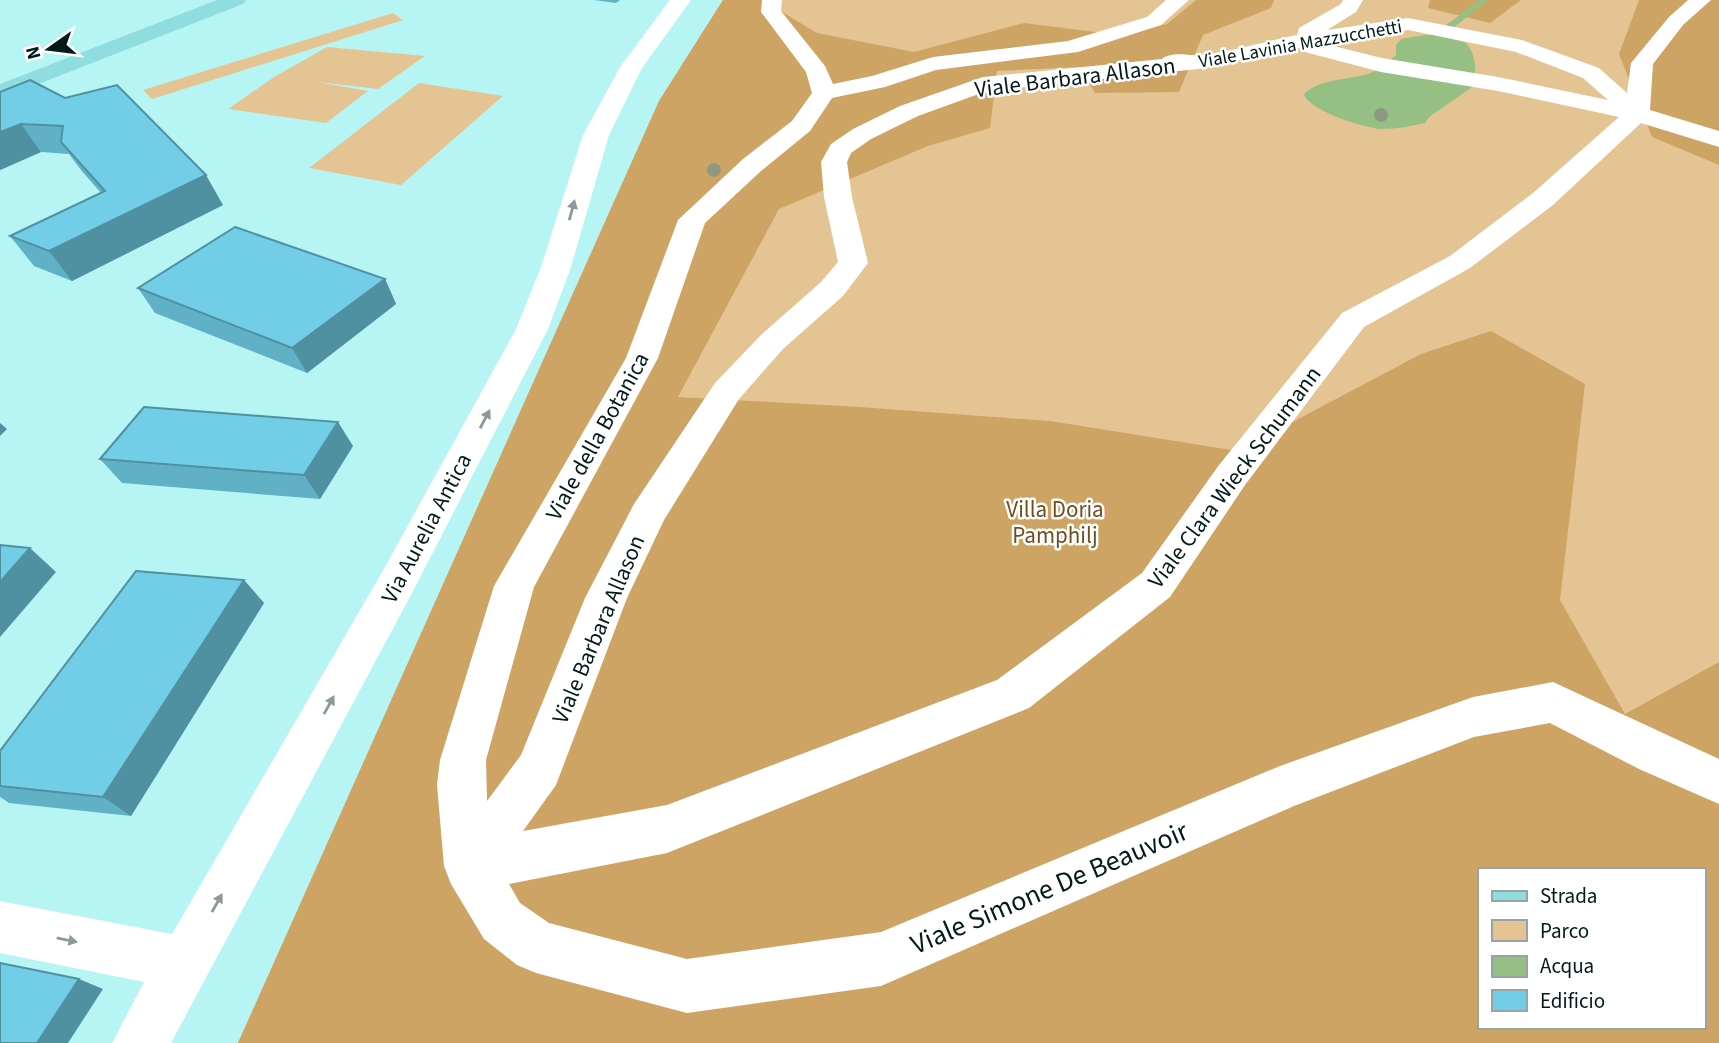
<svg xmlns="http://www.w3.org/2000/svg" width="1719" height="1043" font-family="'Source Sans 3',sans-serif">
<style>
.green{fill:#e5c493;fill-rule:evenodd}
.forest{fill:#cea465;fill-rule:evenodd}
.water{fill:#95bf83}
.lines{fill:none;stroke-linecap:round;stroke-linejoin:round}
.stream{fill:#95bf83;fill-rule:evenodd}
.minor{fill:#fff;fill-rule:evenodd}
.major{fill:#8fddde;fill-rule:evenodd}
.tree{fill:#8e9a80}
.wall{fill:#61b1c6}
.shaded-wall{fill:#4f90a1}
.building{fill:#71cee6;stroke:#4f90a1;stroke-width:2}
.oneway{fill:#8d9898}
.labels{text-anchor:middle;stroke-width:5;stroke-linejoin:round;paint-order:stroke}
.far-street-label{font-size:19px;fill:#021a1a;stroke:#fff}
.street-label{font-size:23px;fill:#021a1a;stroke:#fff}
.park-label{font-size:23px;fill:#6d4f20;stroke:#fff}
.near-street-label{font-size:28px;fill:#021a1a;stroke:#fff}
</style>
<rect width="100%" height="100%" fill="#b7f5f5"/>
<!-- green -->
<path class="green" d="M 723,0 L 1719,0 L 1719,1043 L 238,1043 L 659,101 ZM 1479,870 L 1703,870 L 1703,1027 L 1479,1027 Z
M 393,13 L 403,20 L 152,99 L 143,90 Z
M 327,47 L 425,56 L 378,89 L 317,82 L 368,91 L 326,123 L 228,109 L 274,77 Z
M 419,83 L 503,96 L 401,185 L 309,168 Z"/>
<!-- forest -->
<path class="forest" d="M 723,0 L 762,0 L 817,33 L 914,52 L 1024,23 L 1119,35 L 1167,24 L 1196,0 L 1274,0 L 1271,8 L 1203,35 L 1179,92 L 1095,93 L 1079,67 L 997,71 L 990,128 L 928,146 L 779,209 L 678,397 L 860,407 L 1050,421 L 1238,451 L 1421,354 L 1491,331 L 1585,384 L 1560,600 L 1625,714 L 1719,662 L 1719,1043 L 238,1043 L 659,101 ZM 1479,870 L 1703,870 L 1703,1027 L 1479,1027 Z
M 1430,0 L 1521,0 L 1490,23 L 1428,8 Z
M 1639,0 L 1719,0 L 1719,165 L 1652,137 L 1619,54 Z"/>
<!-- water -->
<path class="water" d="M 1425,35 L 1439,35 L 1466,43 C 1477,56 1475,69 1475,85 L 1429,117 L 1425,123 C 1410,126 1397,129 1382,129 C 1363,128 1311,111 1304,95 C 1314,80 1351,79 1368,74 C 1378,71 1388,62 1396,55 L 1396,45 L 1401,39 Z"/>
<g class="lines">
<!-- stream -->
<path class="stream" d="M 1479,0 L 1488,0 L 1442,37 L 1436,37 L 1436,33 Z"/>
<!-- minor -->
<path class="minor" d="M 670,0 L 691,0 L 642,68 L 609,135 L 571,267 L 548,329 L 413,591 L 171,1043 L 112,1043 L 144,982 L 0,953 L 0,901 L 172,934 L 385,567 L 516,329 L 541,267 L 583,135 L 620,67 Z
M 762,0 L 782,0 L 781,11 L 825,66 L 833,84 L 872,76 L 933,57 L 1068,41 L 1147,17 L 1166,0 L 1189,0 L 1161,25 L 1078,52 L 936,70 L 885,87 L 832,98 L 810,131 L 761,171 L 705,223 L 658,358 L 534,587 L 486,760 L 487,801 L 521,755 L 585,598 L 634,504 L 715,383 L 761,335 L 821,282 L 838,262 L 824,197 L 821,162 L 831,144 L 853,129 L 900,106 L 983,77 L 1162,59 C 1173,51 1187,56 1199,55 C 1233,52 1265,41 1297,35 L 1299,28 L 1341,4 L 1343,0 L 1363,0 L 1356,12 L 1327,30 L 1408,18 L 1522,40 L 1599,68 L 1627,93 L 1631,63 L 1669,17 L 1688,0 L 1711,0 L 1683,25 L 1653,64 L 1650,110 L 1719,131 L 1719,147 L 1641,123 L 1553,205 L 1470,268 L 1364,327 L 1245,485 L 1170,597 L 1029,708 L 667,853 L 509,884 L 520,903 L 549,923 L 687,959 L 881,932 L 1280,766 L 1473,697 L 1553,682 L 1719,759 L 1719,804 L 1639,769 L 1550,723 L 1474,737 L 1294,806 L 881,986 L 687,1013 L 536,973 L 517,965 L 484,939 L 451,884 L 444,866 L 437,785 L 440,760 L 494,586 L 626,358 L 678,220 L 743,159 L 792,121 L 812,93 L 806,72 L 761,12 ZM 1408,30 L 1516,52 L 1583,78 L 1608,100 L 1498,77 L 1382,58 L 1325,44 ZM 1299,48 L 1301,51 L 1381,72 L 1498,91 L 1619,117 L 1533,193 L 1450,256 L 1342,313 L 1219,465 L 1142,573 L 997,680 L 667,805 L 523,831 L 556,785 L 627,598 L 664,520 L 739,399 L 783,349 L 843,296 L 868,263 L 852,197 L 847,162 L 851,153 L 871,139 L 918,116 L 987,91 L 1198,69 Z"/>
<!-- major -->
<path class="major" d="M 217,0 L 246,0 L 243,4 L 0,99 L 0,84 Z"/>
</g>
<!-- trees -->
<g class="tree">
<circle cx="1381" cy="115" r="7"/>
<circle cx="714" cy="170" r="7"/>
</g>
<!-- wall -->
<path class="wall" d="M 594,0 L 620,0 L 616,3 Z
M 0,92 L 223,205 L 72,281 L 34,266 L 10,236 L 101,193 L 81,170 L 69,154 L 41,152 L 0,170 Z
M 385,279 L 396,304 L 307,373 L 155,313 L 138,288 Z
M 353,446 L 320,499 L 122,483 L 100,459 Z
M 244,580 L 264,603 L 131,816 L 9,803 L 0,797 L 0,751 Z"/>
<!-- shaded-wall -->
<path class="shaded-wall" d="M 21,124 L 41,152 L 0,170 L 0,132 Z
M 206,175 L 223,205 L 72,281 L 49,251 Z
M 385,279 L 396,304 L 307,373 L 292,348 Z
M 338,422 L 353,446 L 320,499 L 304,475 Z
M 0,423 L 7,429 L 0,436 Z
M 30,548 L 56,572 L 0,637 L 0,582 Z
M 244,580 L 264,603 L 131,816 L 103,797 Z
M 79,979 L 103,989 L 68,1043 L 37,1043 Z"/>
<!-- building -->
<path class="building" d="M 30,80 L 65,98 L 117,85 L 206,175 L 49,251 L 10,236 L 105,191 L 61,142 L 63,126 L 21,124 L 0,132 L 0,92 Z
M 235,227 L 385,279 L 292,348 L 138,288 Z
M 144,407 L 338,422 L 304,475 L 100,459 Z
M 0,545 L 30,548 L 0,582 Z
M 136,571 L 244,580 L 103,797 L 0,786 L 0,751 Z
M 0,963 L 79,979 L 37,1043 L 0,1043 Z"/>
<!-- one-way arrows -->
<defs><path id="oneway-solid" d="M-6-.8H1V-3.2L6.5 0L1 3.2V.8H-6Z" transform="scale(1.75)"/></defs>
<g class="oneway">
<use href="#oneway-solid" transform="translate(572 210) rotate(-75)"/>
<use href="#oneway-solid" transform="translate(485 419) rotate(-62)"/>
<use href="#oneway-solid" transform="translate(329 705) rotate(-61)"/>
<use href="#oneway-solid" transform="translate(217 903) rotate(-61)"/>
<use href="#oneway-solid" transform="translate(67 940) rotate(11)"/>
</g>
<g class="labels">
<!-- far-street labels -->
<g class="far-street-label">
<text transform="translate(1300 43) rotate(-10)" y="7">Viale Lavinia Mazzucchetti</text>
</g>
<!-- street labels -->
<g class="street-label">
<text transform="translate(1075 77) rotate(-7)" y="8">Viale Barbara Allason</text>
<text transform="translate(597 436) rotate(-61)" y="8">Viale della Botanica</text>
<text transform="translate(1234 477) rotate(-53)" y="8">Viale Clara Wieck Schumann</text>
<text transform="translate(426 528) rotate(-62)" y="8">Via Aurelia Antica</text>
<text transform="translate(598 629) rotate(-67)" y="8">Viale Barbara Allason</text>
</g>
<!-- park labels -->
<g class="park-label">
<text x="1055" y="517">Villa Doria<tspan x="1055" dy="26">Pamphilj</tspan></text>
</g>
<!-- near-street labels -->
<g class="near-street-label">
<text transform="translate(1049 887) rotate(-23)" y="10">Viale Simone De Beauvoir</text>
</g>
</g>
<!-- legend -->
<rect x="1478" y="868" width="228" height="161" fill="#ffffff" stroke="#9aa3a3" stroke-width="2"/>
<rect x="1492" y="891" width="35" height="10" fill="#8fddde" stroke="#9aa3a3" stroke-width="2"/>
<text x="1540" y="903" font-size="21" fill="#021a1a">Strada</text>
<rect x="1492" y="920" width="35" height="21" fill="#e5c493" stroke="#9aa3a3" stroke-width="2"/>
<text x="1540" y="938" font-size="21" fill="#021a1a">Parco</text>
<rect x="1492" y="956" width="35" height="21" fill="#95bf83" stroke="#9aa3a3" stroke-width="2"/>
<text x="1540" y="973" font-size="21" fill="#021a1a">Acqua</text>
<rect x="1492" y="990" width="35" height="21" fill="#71cee6" stroke="#9aa3a3" stroke-width="2"/>
<text x="1540" y="1008" font-size="21" fill="#021a1a">Edificio</text>
<!-- north arrow -->
<g transform="translate(49 49) rotate(256)" stroke="#ffffff" stroke-width="5" paint-order="stroke">
<path d="M0-5L12 26L0 18L-12 26Z" fill="#021a1a"/>
<text y="-10" font-size="19" font-weight="bold" text-anchor="middle" fill="#021a1a">N</text>
</g>
</svg>
